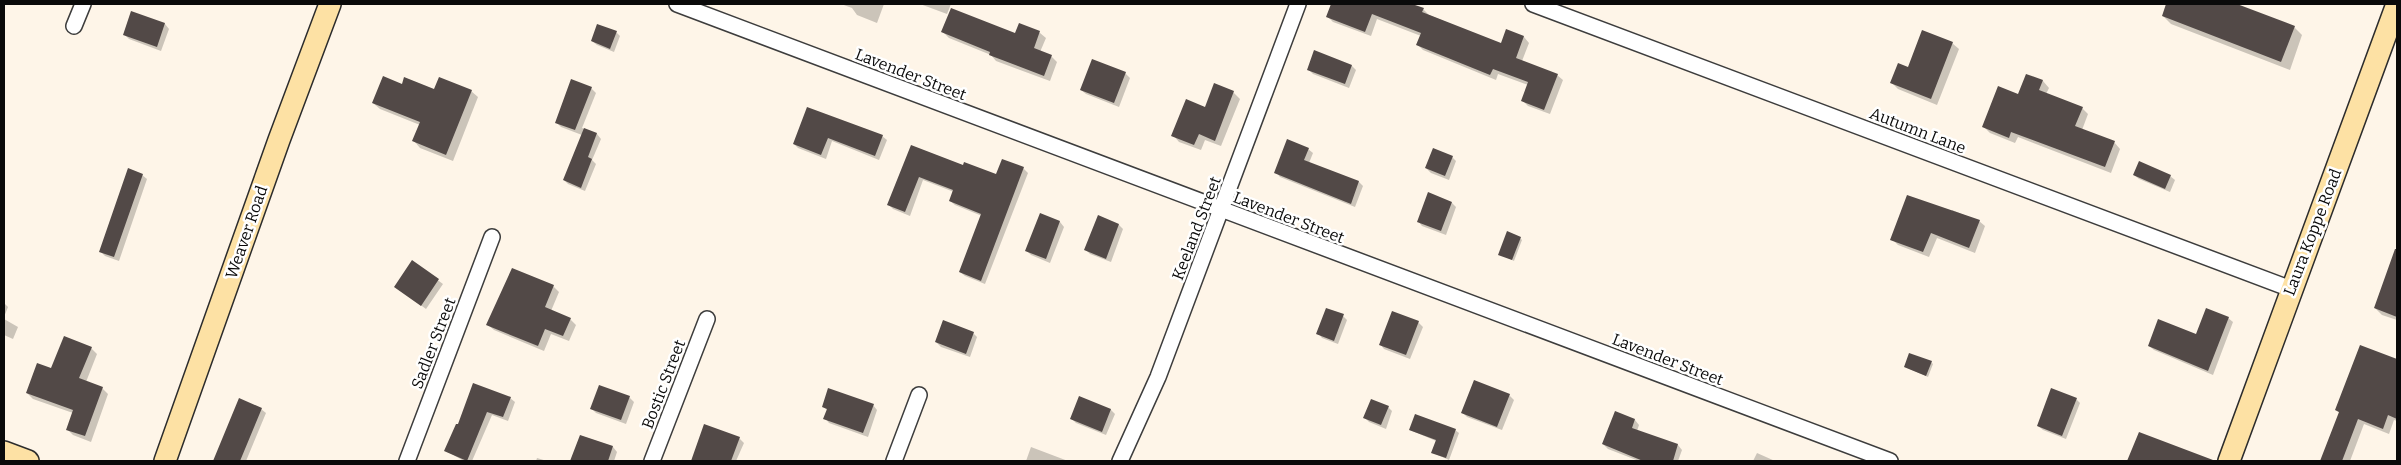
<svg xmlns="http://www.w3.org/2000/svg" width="2401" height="465" font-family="Bitter,serif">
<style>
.shadow{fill:#0003}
.building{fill:#524947}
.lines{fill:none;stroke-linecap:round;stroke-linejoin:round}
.street-casing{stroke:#3d3d3d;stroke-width:18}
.secondary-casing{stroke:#2c2c2c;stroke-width:24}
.street{stroke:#fff;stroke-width:15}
.secondary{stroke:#fde1a4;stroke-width:21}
.labels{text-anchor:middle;stroke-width:5;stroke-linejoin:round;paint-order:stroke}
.street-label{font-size:16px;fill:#0a0a0a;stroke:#fff}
</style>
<rect width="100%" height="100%" fill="#fef5e8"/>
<!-- shadow -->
<path class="shadow" d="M 841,4 L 884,4 L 877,23 L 857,15 L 852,8 Z
M 920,4 L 951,4 L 947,14 Z
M 1332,4 L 1408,4 L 1423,9 L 1429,15 L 1502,45 L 1507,31 L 1524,37 L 1529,43 L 1522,61 L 1557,75 L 1563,80 L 1550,114 L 1528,106 L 1522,100 L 1528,85 L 1498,74 L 1496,80 L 1423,50 L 1418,45 L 1421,36 L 1377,19 L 1371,36 L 1333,22 L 1327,16 Z
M 2168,4 L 2233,4 L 2294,27 L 2302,35 L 2290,70 L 2171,24 L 2163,16 Z
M 132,13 L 165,24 L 169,29 L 161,51 L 129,39 L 124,34 Z
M 1019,25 L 1040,33 L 1046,38 L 1040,52 L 1051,56 L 1057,62 L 1050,81 L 996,61 L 991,55 L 949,38 L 943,32 L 1016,35 Z
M 616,32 L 620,36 L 614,52 L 597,45 L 592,41 Z
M 1952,43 L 1959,49 L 1937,105 L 1898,89 L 1892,83 L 1908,68 Z
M 1352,66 L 1356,70 L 1349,88 L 1313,74 L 1308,69 Z
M 1125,73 L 1130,78 L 1119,107 L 1086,94 L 1081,90 Z
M 2027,75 L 2043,81 L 2049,88 L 2046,94 L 2082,108 L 2088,114 L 2082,130 L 2114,142 L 2120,149 L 2111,173 L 2018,137 L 2015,143 L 1990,133 L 1984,127 L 2019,95 Z
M 403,85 L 435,90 L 471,91 L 478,97 L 453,161 L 420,148 L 414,141 L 420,125 L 380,109 L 373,103 Z
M 591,88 L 596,93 L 582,128 L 597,134 L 601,139 L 592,160 L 596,164 L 585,191 L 568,184 L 564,180 L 582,135 L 561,127 L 556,122 Z
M 1233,92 L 1240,99 L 1221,146 L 1205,140 L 1201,150 L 1179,142 L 1173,135 L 1205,108 Z
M 808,109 L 882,136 L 887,140 L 879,160 L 832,141 L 826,159 L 798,148 L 794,144 Z
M 912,146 L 964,166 L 997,176 L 1023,168 L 1028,173 L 985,284 L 965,276 L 960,272 L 982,216 L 955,205 L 950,201 L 954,192 L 923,180 L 910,216 L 893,209 L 889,205 Z
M 1308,149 L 1313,153 L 1309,163 L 1359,182 L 1363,186 L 1355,207 L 1280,177 L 1276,172 Z
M 1452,157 L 1456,161 L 1449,180 L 1431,173 L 1426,168 Z
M 142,175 L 147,179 L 119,261 L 105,256 L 101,252 Z
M 2134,175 L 2170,176 L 2175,180 L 2170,192 L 2139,179 Z
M 1452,203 L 1456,207 L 1446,235 L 1422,226 L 1418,221 Z
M 1952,210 L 1979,221 L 1985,226 L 1975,253 L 1937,238 L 1929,257 L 1898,245 L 1892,239 L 1951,213 Z
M 1041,215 L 1060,222 L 1064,227 L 1050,263 L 1031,255 L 1027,251 Z
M 1098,217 L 1119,225 L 1123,229 L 1111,262 L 1090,254 L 1086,250 Z
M 1520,238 L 1522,240 L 1514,261 L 1500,254 Z
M 2397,248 L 2397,320 L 2382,315 L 2375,308 Z
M 413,262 L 443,284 L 426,309 L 396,287 Z
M 553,286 L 559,292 L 551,311 L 570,319 L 576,325 L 569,341 L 551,334 L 544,351 L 494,330 L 488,325 Z
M 4,303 L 8,307 L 4,317 Z
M 1343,316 L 1347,320 L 1338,344 L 1322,338 L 1318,333 Z
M 2228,318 L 2233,322 L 2213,375 L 2154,350 L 2149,346 L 2197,335 Z
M 4,319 L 18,327 L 13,339 L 4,335 Z
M 1418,322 L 1423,327 L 1410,359 L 1384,349 L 1380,344 Z
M 973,333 L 977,337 L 970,357 L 941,347 L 936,342 Z
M 2361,346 L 2397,361 L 2397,421 L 2394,420 L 2389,434 L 2364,424 L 2350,461 L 2321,461 L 2340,413 L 2336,410 Z
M 91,348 L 97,354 L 86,382 L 102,388 L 108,394 L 91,442 L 73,435 L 67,429 L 73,413 L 33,399 L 27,393 Z
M 1931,362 L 1933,364 L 1928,377 L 1905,367 Z
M 1509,395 L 1514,400 L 1502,430 L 1467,417 L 1463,413 Z
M 629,397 L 634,402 L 626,424 L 596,413 L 592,409 Z
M 1080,397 L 1111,410 L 1115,414 L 1106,435 L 1076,423 L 1071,418 Z
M 510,398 L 515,402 L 508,421 L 492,415 L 472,461 L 464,461 L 446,451 L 459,426 Z
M 2076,399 L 2080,403 L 2066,439 L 2043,430 L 2038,426 Z
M 239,400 L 261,409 L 266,413 L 246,461 L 214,461 Z
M 873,405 L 877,410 L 868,437 L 829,423 L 825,418 L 828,411 L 823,406 Z
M 1388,407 L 1392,411 L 1386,429 L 1369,422 L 1365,418 Z
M 1616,413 L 1635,420 L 1639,425 L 1637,431 L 1678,445 L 1682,450 L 1678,461 L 1639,461 L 1608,449 L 1603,444 Z
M 705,426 L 739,438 L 744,443 L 736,461 L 692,461 Z
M 1410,430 L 1455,430 L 1459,433 L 1449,460 L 1433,453 L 1436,441 Z
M 2139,433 L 2195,459 L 2194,461 L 2129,461 Z
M 581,436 L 613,447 L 617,452 L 614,461 L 578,459 Z
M 1031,447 L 1068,461 L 1026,461 Z
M 1757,453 L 1775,461 L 1753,461 Z
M 537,458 L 547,461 L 536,461 Z"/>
<!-- building -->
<path class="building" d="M 1331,4 L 1412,4 L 1424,8 L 1422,12 L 1501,43 L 1506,29 L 1524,36 L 1516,58 L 1558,74 L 1544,110 L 1521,101 L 1528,82 L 1493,69 L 1490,75 L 1416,45 L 1421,33 L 1372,14 L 1365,32 L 1326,17 Z
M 2166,4 L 2237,4 L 2295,26 L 2281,62 L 2162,16 Z
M 951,8 L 1015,33 L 1019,23 L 1040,31 L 1034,48 L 1052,55 L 1044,76 L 989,55 L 990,52 L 941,32 Z
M 131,11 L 165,23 L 157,47 L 123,35 Z
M 597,24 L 617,31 L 610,49 L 591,41 Z
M 1922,30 L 1953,42 L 1931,99 L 1890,83 L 1898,63 L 1908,67 Z
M 1314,50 L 1352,65 L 1345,84 L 1307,70 Z
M 1092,59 L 1126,72 L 1114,103 L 1080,90 Z
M 2026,74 L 2043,80 L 2039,90 L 2083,107 L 2075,126 L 2115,141 L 2105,167 L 2011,132 L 2009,138 L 1982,127 L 1998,86 L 2018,94 Z
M 383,76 L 402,84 L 404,77 L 434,89 L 439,77 L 472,90 L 446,155 L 412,141 L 420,122 L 372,103 Z
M 571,79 L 592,87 L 575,130 L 555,123 Z
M 1214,83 L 1234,91 L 1215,141 L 1199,134 L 1194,145 L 1171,136 L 1186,99 L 1205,107 Z
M 807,107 L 883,135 L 875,156 L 828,138 L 821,155 L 793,144 Z
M 584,128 L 597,133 L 588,157 L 592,159 L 581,188 L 563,180 Z
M 1287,139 L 1309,148 L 1304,160 L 1359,181 L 1351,204 L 1274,173 Z
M 911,145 L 963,165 L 964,162 L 996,174 L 1002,159 L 1024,167 L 981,281 L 959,272 L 981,214 L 949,201 L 953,190 L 919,177 L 905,212 L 887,205 Z
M 1433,148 L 1453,156 L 1445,176 L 1425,168 Z
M 2139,161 L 2171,175 L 2165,189 L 2133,175 Z
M 128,168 L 143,174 L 114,257 L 99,252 Z
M 1428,192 L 1452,202 L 1441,231 L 1417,222 Z
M 1907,195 L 1980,220 L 1969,248 L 1931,233 L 1923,252 L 1890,240 Z
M 1040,213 L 1060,221 L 1046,259 L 1025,251 Z
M 1098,215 L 1119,224 L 1106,259 L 1084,250 Z
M 1507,231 L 1521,237 L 1512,260 L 1498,255 Z
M 2395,249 L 2397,249 L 2397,317 L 2374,308 Z
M 412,260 L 439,279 L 421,306 L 394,287 Z
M 512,268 L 554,285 L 545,307 L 571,318 L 563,336 L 545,329 L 538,346 L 486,325 Z
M 1326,308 L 1344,314 L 1334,341 L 1316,334 Z
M 2206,308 L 2229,317 L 2208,371 L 2148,346 L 2158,319 L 2196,334 Z
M 1392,311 L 1419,321 L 1406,355 L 1379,345 Z
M 943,320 L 974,332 L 966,354 L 935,342 Z
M 64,336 L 92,347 L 79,378 L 103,387 L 85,436 L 66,430 L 73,410 L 26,393 L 37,363 L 51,368 Z
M 2360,345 L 2397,359 L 2397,419 L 2388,415 L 2383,429 L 2358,419 L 2342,461 L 2320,461 L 2339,412 L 2335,410 Z
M 1909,353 L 1932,361 L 1926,376 L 1904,367 Z
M 1474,380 L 1510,394 L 1497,427 L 1461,413 Z
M 473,383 L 511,397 L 503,417 L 487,412 L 467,461 L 444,451 L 456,424 L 458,424 Z
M 599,385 L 630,396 L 621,420 L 590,409 Z
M 828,388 L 874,404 L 863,433 L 823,419 L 827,409 L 822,407 Z
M 2051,388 L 2077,398 L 2062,436 L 2037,426 Z
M 1079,396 L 1111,409 L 1102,432 L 1070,419 Z
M 239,398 L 262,408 L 240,461 L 213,461 Z
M 1371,399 L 1389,406 L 1381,425 L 1363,418 Z
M 1615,411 L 1635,419 L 1632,428 L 1678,444 L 1673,461 L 1643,461 L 1602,444 Z
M 1415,414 L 1456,429 L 1446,458 L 1431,453 L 1436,440 L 1409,430 Z
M 704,424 L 740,437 L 731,461 L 691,461 Z
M 2139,432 L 2213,460 L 2212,461 L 2127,461 Z
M 580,435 L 613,446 L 608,461 L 570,461 Z"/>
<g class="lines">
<defs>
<path id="street" d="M 677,4 L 1890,461
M 1533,4 L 2291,289
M 74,26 L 83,4
M 407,461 L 492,237
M 652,461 L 707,319
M 894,461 L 919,395
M 1120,461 L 1158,377 L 1298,4"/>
<path id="secondary" d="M 4,452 L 28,461
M 165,461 L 279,140 L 330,4
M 2229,461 L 2397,4"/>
</defs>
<!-- street casing -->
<use href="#street" class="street-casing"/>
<!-- secondary casing -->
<use href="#secondary" class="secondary-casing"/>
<!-- street -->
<use href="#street" class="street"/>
<!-- secondary -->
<use href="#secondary" class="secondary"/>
</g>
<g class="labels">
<!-- street labels -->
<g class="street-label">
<text transform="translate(911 74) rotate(21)" y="6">Lavender Street</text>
<text transform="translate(1918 130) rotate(21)" y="6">Autumn Lane</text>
<text transform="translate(1289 217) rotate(21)" y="6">Lavender Street</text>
<text transform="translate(1196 228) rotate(-69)" y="6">Keeland Street</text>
<text transform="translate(246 232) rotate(-71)" y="6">Weaver Road</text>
<text transform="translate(2312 232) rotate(-69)" y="6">Laura Koppe Road</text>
<text transform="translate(433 343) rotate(-69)" y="6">Sadler Street</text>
<text transform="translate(1668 359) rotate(21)" y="6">Lavender Street</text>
<text transform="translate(663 384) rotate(-69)" y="6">Bostic Street</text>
</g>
</g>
<!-- border -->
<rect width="2401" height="465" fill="none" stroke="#0a0a0a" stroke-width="10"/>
</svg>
